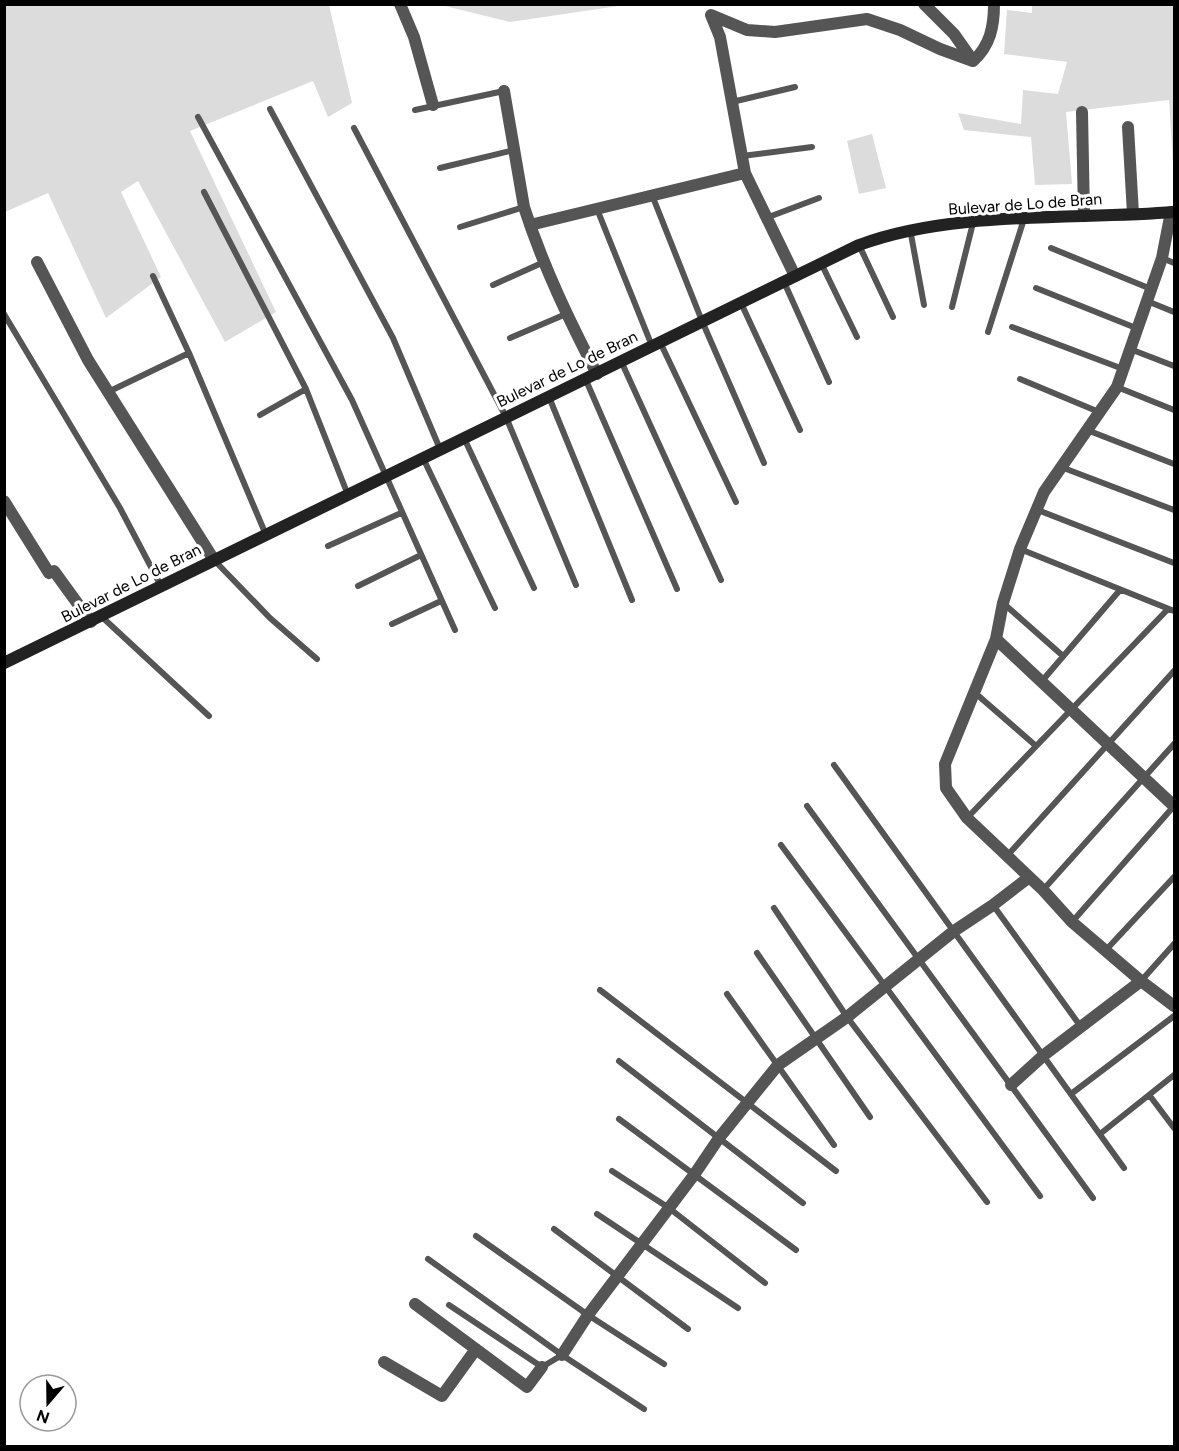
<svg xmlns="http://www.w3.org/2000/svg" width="1179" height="1451" font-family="Figtree,sans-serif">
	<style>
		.green { fill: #dcdcdc }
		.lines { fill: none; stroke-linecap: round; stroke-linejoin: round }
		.lane { stroke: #555; stroke-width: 6 }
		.street { stroke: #555; stroke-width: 12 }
		.secondary { stroke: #222; stroke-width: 12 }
		.labels { text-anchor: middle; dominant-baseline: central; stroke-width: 6; stroke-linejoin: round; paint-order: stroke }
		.street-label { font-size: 16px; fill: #000; stroke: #fff }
	</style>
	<rect width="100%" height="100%" fill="#fff"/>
	<path class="green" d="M 1032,4 L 1174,5 L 1174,180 L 1169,100 L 1066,112 L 1072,184 L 1035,185 L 1031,137 L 964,130 L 958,113 L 1021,124 L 1023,90 L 1058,94 L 1067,62 L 1004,54 L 1007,10 L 1032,13 Z
		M 4,5 L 329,5 L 352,103 L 328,117 L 313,81 L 190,131 L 276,312 L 225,342 L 138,181 L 121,192 L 161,277 L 106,318 L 48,193 L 5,212 Z
		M 441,5 L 441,4 L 625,5 L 510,22 Z
		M 872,134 L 886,188 L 859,194 L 847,141 Z"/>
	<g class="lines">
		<path class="lane" d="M 732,102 L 795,87
			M 270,109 L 393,338 L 440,449
			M 415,110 L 504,91
			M 198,117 L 352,400 L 455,630
			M 354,128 L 506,417 L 576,585
			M 742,156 L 812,147
			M 440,168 L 514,150
			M 204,192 L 306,389 L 348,495
			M 652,195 L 702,321 L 764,463
			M 597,209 L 652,346
			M 766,218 L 819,198
			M 460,227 L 524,207
			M 910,229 L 924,305
			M 859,245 L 893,317
			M 1051,248 L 1151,289
			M 1162,258 L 1174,263
			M 821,263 L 857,337
			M 153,276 L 189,353 L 266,535
			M 784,282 L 829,382
			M 493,285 L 544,262
			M 1036,288 L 1136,328
			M 1147,301 L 1174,312
			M 741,303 L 800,430
			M 952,307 L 973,223
			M 4,314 L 120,508 L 161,586
			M 1012,327 L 1123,369
			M 988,332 L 1024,219
			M 510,338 L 566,314
			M 660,342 L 736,502
			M 1130,349 L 1174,366
			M 621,361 L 721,580
			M 585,378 L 677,589
			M 1020,379 L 1099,412
			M 1117,387 L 1174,410
			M 108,392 L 189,353
			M 549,397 L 632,600
			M 260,415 L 306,389
			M 1087,430 L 1174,464
			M 464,438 L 534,588
			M 423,458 L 495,608
			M 1061,467 L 1174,510
			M 1035,509 L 1174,563
			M 328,546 L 401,513
			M 1020,549 L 1174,611
			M 214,560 L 270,618 L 317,659
			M 358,586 L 421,555
			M 1003,603 L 1063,656
			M 102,617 L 209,716
			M 392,624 L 441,601
			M 1042,681 L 1120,590
			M 974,692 L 1036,746
			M 834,765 L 1124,1168
			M 807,806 L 1093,1198
			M 967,818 L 1168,609
			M 781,845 L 1040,1196
			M 1007,856 L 1174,671
			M 1043,890 L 1174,744
			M 993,905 L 1081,1027
			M 774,908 L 847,1017 L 987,1202
			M 1072,922 L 1174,806
			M 1105,951 L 1174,877
			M 757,953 L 870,1117
			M 1141,981 L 1174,944
			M 600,990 L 836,1171
			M 727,994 L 834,1145
			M 619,1061 L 803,1203
			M 1071,1094 L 1174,1016
			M 1150,1096 L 1174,1128
			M 619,1119 L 796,1250
			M 1100,1134 L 1174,1075
			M 612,1171 L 669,1208 L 765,1283
			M 597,1214 L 738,1308
			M 554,1229 L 688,1329
			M 476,1236 L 588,1315 L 664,1364
			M 428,1259 L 562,1355 L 644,1409
			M 449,1305 L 542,1367 L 562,1355"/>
		<path class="street" d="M 400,4 L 414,37 L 433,105
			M 973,61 C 990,46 994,27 994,4
			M 504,91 L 524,207 C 543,266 569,320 597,374
			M 1082,112 L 1084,216
			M 1128,127 L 1133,214
			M 1171,212 L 1162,258 L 1117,387 L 1044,492 L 1020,549 L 1003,603 L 996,639 L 945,764 L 946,788 L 967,818 L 1043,890 L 1072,922 L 1141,981 L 1174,1006
			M 530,225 L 745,173
			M 37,262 L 88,360 L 214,560
			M 795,276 L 745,173 L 720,37 L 711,15 L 747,30 L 775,32 L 867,19 L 900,30 L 940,49 L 973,61 L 954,34 L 924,4
			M 4,501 L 49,573 L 54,571 L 91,622
			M 996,639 L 1174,806
			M 1011,1085 L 1044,1055 L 1141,981
			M 415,1304 L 527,1387 L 542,1367
			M 562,1355 L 588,1315 L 694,1175 L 719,1138 L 778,1065 L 847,1017 L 954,931 L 993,905 L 1028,878
			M 384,1362 L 442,1396 L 476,1349"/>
		<path class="secondary" d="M 4,663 L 859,245 C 952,210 1075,220 1174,212"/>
	</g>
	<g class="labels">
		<g class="street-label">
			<text transform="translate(1025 204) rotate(-4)">Bulevar de Lo de Bran</text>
			<text transform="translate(567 369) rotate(-26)">Bulevar de Lo de Bran</text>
			<text transform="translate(131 583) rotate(-27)">Bulevar de Lo de Bran</text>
		</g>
	</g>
	<rect width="1179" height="1451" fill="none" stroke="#000000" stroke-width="12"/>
	<g transform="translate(48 1403) rotate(200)"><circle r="28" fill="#ffffff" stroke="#999999" stroke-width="1.5"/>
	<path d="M0-4.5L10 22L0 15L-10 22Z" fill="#000000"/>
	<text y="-9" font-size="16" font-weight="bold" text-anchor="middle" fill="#000000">N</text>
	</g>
</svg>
